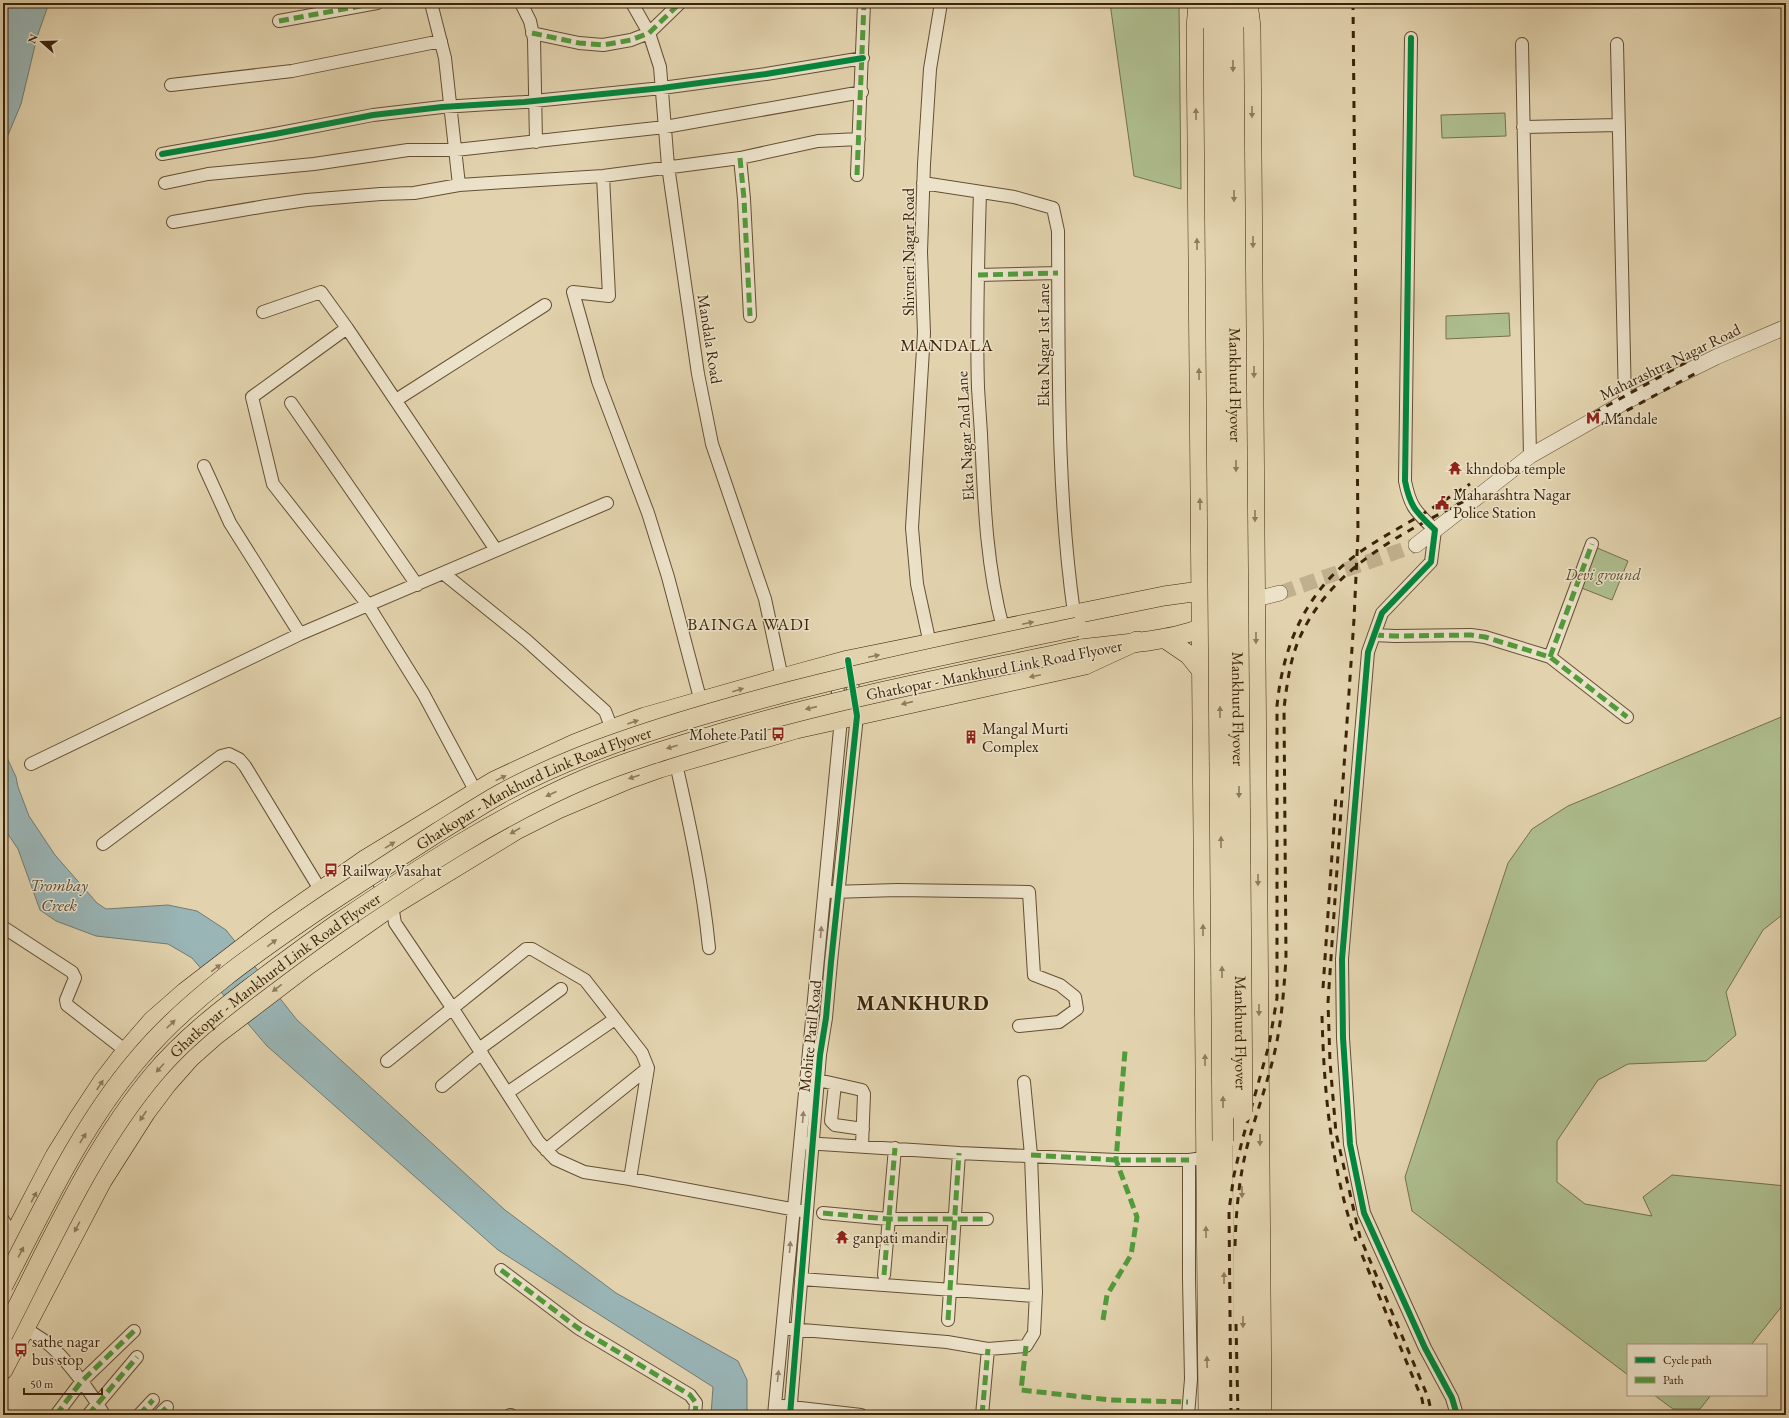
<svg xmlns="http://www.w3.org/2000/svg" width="1789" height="1418" font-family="'EB Garamond',serif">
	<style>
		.green { fill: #aebe8f; stroke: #74704c }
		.water { fill: #99b5b6; stroke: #737b71 }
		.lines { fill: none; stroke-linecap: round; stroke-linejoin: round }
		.tertiary-tunnel { stroke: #c1b08d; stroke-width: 15; stroke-dasharray: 15 8; stroke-linecap: butt }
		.minor-casing { stroke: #654f32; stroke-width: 14 }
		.tertiary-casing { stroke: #654f32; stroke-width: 16 }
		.trunk-casing { stroke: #3b2309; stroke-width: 20 }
		.motorway-casing { stroke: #3b2309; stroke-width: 22 }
		.minor { stroke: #ece2ca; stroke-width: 12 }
		.tertiary { stroke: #ece2ca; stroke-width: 15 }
		.trunk { stroke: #e2d3ae; stroke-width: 19 }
		.motorway { stroke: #e2d3ae; stroke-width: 21 }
		.rail { stroke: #3b2309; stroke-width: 3; stroke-dasharray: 7 7; stroke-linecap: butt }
		.trunk-bridge-casing { stroke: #3b2309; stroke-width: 20; stroke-linecap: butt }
		.motorway-bridge-casing { stroke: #3b2309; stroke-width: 22; stroke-linecap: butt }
		.trunk-bridge { stroke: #e2d3ae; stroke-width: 19 }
		.motorway-bridge { stroke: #e2d3ae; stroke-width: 21 }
		.quiet { stroke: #529b3b; stroke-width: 5; stroke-dasharray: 10 5; stroke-linecap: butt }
		.cycleway-casing { stroke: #ece2ca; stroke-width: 8 }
		.cycleway { stroke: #00873e; stroke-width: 6 }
		.oneway { fill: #8e7b5c }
		.oneway2 { fill: #94826a }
		.labels { text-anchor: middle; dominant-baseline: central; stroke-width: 3; stroke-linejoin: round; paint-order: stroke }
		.street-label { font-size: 16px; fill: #3b2309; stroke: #ece2ca }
		.poi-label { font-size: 16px; fill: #3b2309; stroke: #ece2ca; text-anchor: start }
		.park-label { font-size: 16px; font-style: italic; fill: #584a2a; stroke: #ece2ca }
		.neighbourhood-label { font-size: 17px; letter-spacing: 1px; fill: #3b2309; stroke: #ece2ca }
		.water-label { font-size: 17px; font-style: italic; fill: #524834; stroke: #ece2ca }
		.district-label { font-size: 20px; font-weight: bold; letter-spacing: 1px; fill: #3b2309; stroke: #ece2ca }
	</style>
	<rect width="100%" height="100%" fill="#e2d3ae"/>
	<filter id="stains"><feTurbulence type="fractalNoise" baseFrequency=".005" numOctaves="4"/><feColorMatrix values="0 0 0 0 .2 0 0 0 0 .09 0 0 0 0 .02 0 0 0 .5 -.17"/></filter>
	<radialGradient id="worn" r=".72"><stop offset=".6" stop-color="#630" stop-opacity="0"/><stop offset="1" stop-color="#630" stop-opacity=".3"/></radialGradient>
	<path class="green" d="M 1110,3 L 1179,3 L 1181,189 L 1134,176 Z
		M 1505,113 L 1506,136 L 1442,138 L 1441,115 Z
		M 1509,313 L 1510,336 L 1446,339 L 1446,316 Z
		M 1595,547 L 1628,561 L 1612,600 L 1579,587 Z
		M 1786,715 L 1786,915 L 1782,915 L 1763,930 L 1726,992 L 1736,1035 L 1706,1061 L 1628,1064 L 1598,1080 L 1557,1141 L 1557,1182 L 1585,1204 L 1652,1216 L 1643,1197 L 1672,1175 L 1786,1186 L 1786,1301 L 1751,1345 L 1628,1345 L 1628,1375 L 1412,1211 L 1405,1177 L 1508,863 L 1532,829 L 1568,806 Z
		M 1654,1395 L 1711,1395 L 1700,1409 L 1673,1409 Z"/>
	<path class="water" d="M 3,3 L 49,3 L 37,37 L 21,104 L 3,147 Z
		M 3,749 L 16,777 L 18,787 L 29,816 L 55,855 L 97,903 L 106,909 L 168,905 L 197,911 L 226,930 L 297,1020 L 505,1210 L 616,1293 L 738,1361 L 747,1380 L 747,1415 L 711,1415 L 713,1387 L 498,1250 L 267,1046 L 192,958 L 168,944 L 96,936 L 56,921 L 40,910 L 18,849 L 3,827 Z"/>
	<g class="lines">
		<path class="tertiary-tunnel" d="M 1280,593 L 1416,545"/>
		<g class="minor-casing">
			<path id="minor" d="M 431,3 L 445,58 L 459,185
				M 521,3 L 530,21 L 534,39 L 536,142
				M 632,3 L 649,33 L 660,67 L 668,166 L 698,374 L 712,444 L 765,599 L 782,678
				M 279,21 L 377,3
				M 532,33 L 579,43 L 603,45 L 631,40 L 649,33 L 680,3
				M 1411,38 L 1405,481 C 1410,507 1416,512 1435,530 L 1431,562 L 1382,613 L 1368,652 L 1342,959 L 1343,1038 L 1350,1144 L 1364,1213 L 1425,1348 L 1452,1398 L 1457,1415
				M 1522,44 L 1530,456
				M 1617,44 L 1625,402
				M 171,85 L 292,71 L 441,41
				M 1523,127 L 1619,125
				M 162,154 L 275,134 L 373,115 L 442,107 L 524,102 L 662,88 L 766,74 L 863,58
				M 740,158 L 744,199 L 750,316
				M 857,175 L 864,3
				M 603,176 L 609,296 L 573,292 L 598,381 L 648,513 L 668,577 L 701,702
				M 165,183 L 208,174 L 314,164 L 408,150 L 456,150 L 665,127 L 862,92
				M 923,183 L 1014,197 L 1053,208 L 1058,231 C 1059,359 1056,486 1074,613
				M 980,192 C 978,257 976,323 978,388 C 979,404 980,419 981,434 C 984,500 986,564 1003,628
				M 173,222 L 266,206 L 307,200 L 381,194 L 414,193 L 459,185 L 603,176 L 740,158 L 818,141 L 859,139
				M 978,275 L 1058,273
				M 263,312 L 321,292 L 347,328 L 496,550
				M 347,328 L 252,397 L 273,484 L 368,605 L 424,695 L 476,792
				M 396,400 L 545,305
				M 291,403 L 417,585
				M 204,466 L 230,523 L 300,634
				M 443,573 L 526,640 L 605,711 L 612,729
				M 1374,635 L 1395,636 L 1471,635 L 1485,637 L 1550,657 L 1627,717
				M 930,644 L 917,584 L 912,528 L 924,333 L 921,252 L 924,164 L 930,69 L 941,3
				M 1550,657 L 1592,544
				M 31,764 L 300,634 L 607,503
				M 676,764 C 690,825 703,886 709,948
				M 103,844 L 221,756 L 229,754 L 239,759 L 245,766 L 321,891
				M 371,868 L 392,906 L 395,923 L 453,1009 L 538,1141 L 555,1159 L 584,1172 L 630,1179 L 802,1211
				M 832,892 L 897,890 L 1029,892 L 1034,975 L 1060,985 L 1075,997 L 1077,1009 L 1059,1022 L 1019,1026
				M 3,927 L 72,972 L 75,978 L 66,1000 L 67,1005 L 126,1051
				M 479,1049 L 561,989
				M 387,1061 L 526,949 L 532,949 L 585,980 L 642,1053 L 648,1068 L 630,1179
				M 818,1080 L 862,1090 L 864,1094 L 862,1146
				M 835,1084 L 831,1121 L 835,1125 L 863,1129
				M 442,1086 L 482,1053
				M 507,1093 L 615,1019
				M 805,1143 L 959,1153 L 1116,1160 L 1189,1160
				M 546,1150 L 648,1068
				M 823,1213 L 888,1219 L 987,1219
				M 3,1220 L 13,1236
				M 501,1270 L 578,1328 L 690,1395 L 696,1403 L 695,1415
				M 884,1275 L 895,1148
				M 801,1279 L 1035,1296
				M 948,1320 L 959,1153
				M 25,1328 C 32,1333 39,1337 46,1342 C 66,1358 91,1392 104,1415
				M 790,1329 L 947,1342 L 988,1349 L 1026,1346 L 1034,1333 L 1036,1292 L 1031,1155 L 1024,1082
				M 783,1406 L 861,1415
				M 56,1415 L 81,1382 L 134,1331
				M 88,1415 L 137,1357
				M 139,1415 L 153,1400
				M 159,1415 L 167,1407
				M 510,1415 L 511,1415
				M 774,1415 L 841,719 L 836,674
				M 790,1415 L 820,1055 L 826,1018 L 831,962 L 857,716 L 850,670
				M 982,1415 L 988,1349
				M 1188,1415 L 1191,1379 L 1189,1279 L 1189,1160 L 1196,1159"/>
		</g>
		<g class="tertiary-casing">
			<path id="tertiary" d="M 1416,545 L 1530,456 L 1625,402 L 1716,357 L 1786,327
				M 1256,599 L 1280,593"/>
		</g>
		<g class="trunk-casing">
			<path id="trunk" d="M 1198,3 L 1196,28 L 1208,1415
				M 1248,3 L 1251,27 L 1262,1415
				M 1164,638 L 1189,655 L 1201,670
				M 1081,649 C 1118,644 1179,641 1210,624
				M 1242,1112 L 1244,1415
				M 1223,1141 L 1225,1415
				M 3,1256 L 55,1156 L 78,1119 L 103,1081 L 126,1051 L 152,1021 L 185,992 L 276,922 L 366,859 L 494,781 L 574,744 L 612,729 L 645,717 L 782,678 L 848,660 L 1164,596 L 1200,591 L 1256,599
				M 3,1370 L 102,1181 L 146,1112 L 167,1084 L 190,1058 L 216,1035 L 308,965 L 392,906 L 518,829 L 558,809 L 629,779 L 660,768 L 796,729 L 1085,665 L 1137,641"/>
		</g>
		<g class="motorway-casing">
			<path id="motorway" d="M 1213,3 L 1214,28
				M 1233,27 L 1233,3"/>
		</g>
		<use href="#minor" class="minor"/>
		<use href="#tertiary" class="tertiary"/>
		<use href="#trunk" class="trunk"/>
		<use href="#motorway" class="motorway"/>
		<path class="rail" d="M 1353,3 L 1358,533 L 1354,619 L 1328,1002 L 1330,1062 L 1336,1133 L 1360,1237 L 1428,1397 L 1432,1415
			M 1594,413 L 1694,358
			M 1602,424 L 1700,371
			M 1323,988 L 1336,795
			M 1322,1016 C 1324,1094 1331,1167 1356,1241
			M 1235,1246 C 1236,1211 1239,1177 1248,1143 C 1257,1111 1269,1079 1276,1046 C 1282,1017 1284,988 1286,958 L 1284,708 C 1287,684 1290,659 1300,637 C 1334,563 1408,531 1476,495
			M 1362,1255 L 1422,1399 L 1425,1415
			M 1236,1324 L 1238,1415
			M 1231,1415 L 1229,1210 L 1234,1175 L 1242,1141 L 1269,1045 L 1277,998 L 1277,706 C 1282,655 1299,607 1338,570 C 1362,547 1393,532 1421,515 C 1438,505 1454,494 1470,484"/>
		<g class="trunk-bridge-casing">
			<g id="trunk-bridge">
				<path id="s1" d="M 3,1286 C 43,1209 81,1126 138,1059 C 187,1000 258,951 321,908 C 360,882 399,857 438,832 C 459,819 479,806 500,794 C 566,758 638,734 710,713 C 831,678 954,653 1077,627"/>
				<path id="s2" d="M 3,1335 C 48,1248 92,1147 155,1073 C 183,1040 216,1014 250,988 C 279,966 307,945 337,924 C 417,870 498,816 587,778 C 630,760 675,747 721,733 C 839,698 961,675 1081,649"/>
			</g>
		</g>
		<g class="motorway-bridge-casing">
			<g id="motorway-bridge">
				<path id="s3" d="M 1233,27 L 1242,1112"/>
				<path d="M 1214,28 L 1223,1141"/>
			</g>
		</g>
		<use href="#trunk-bridge" class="trunk-bridge"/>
		<use href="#motorway-bridge" class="motorway-bridge"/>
		<path class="quiet" d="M 279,21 L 377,3
			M 532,33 L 579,43 L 603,45 L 631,40 L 649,33 L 680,3
			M 740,158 L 744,199 L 750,316
			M 857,175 L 864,3
			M 978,275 L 1058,273
			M 1374,635 L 1395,636 L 1471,635 L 1485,637 L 1550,657 L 1627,717
			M 1550,657 L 1592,544
			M 1031,1155 L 1116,1160 L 1189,1160
			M 823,1213 L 888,1219 L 987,1219
			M 501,1270 L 578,1328 L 690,1395 L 696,1403 L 695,1415
			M 884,1275 L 895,1148
			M 948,1320 L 959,1153
			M 1103,1320 L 1107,1295 L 1131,1255 L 1137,1217 L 1116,1160 L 1125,1051
			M 1026,1346 L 1021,1390 L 1111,1400 L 1188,1402
			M 56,1415 L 81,1382 L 134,1331
			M 88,1415 L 137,1357
			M 139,1415 L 153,1400
			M 159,1415 L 167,1407
			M 510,1415 L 511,1415
			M 982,1415 L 988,1349"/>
		<g class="cycleway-casing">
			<path id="cycleway" d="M 1411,38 L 1405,481 C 1410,507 1416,512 1435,530 L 1431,562 L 1382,613 L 1368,652 L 1342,959 L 1343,1038 L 1350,1144 L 1364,1213 L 1425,1348 L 1452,1398 L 1457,1415
				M 162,154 L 275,134 L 373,115 L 442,107 L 524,102 L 662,88 L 766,74 L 863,58
				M 790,1415 L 820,1055 L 826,1018 L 831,962 L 857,716 L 848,660"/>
		</g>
		<use href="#cycleway" class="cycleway"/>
	</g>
	<defs><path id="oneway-solid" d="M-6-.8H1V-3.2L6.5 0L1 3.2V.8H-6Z"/></defs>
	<g class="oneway">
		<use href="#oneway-solid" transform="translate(1233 66) rotate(90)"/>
		<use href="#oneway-solid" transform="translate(1252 112) rotate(90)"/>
		<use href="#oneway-solid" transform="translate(1196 114) rotate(-91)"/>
		<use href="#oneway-solid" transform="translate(1234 196) rotate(90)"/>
		<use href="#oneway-solid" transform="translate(1253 242) rotate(90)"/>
		<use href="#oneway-solid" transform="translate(1197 244) rotate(-91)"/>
		<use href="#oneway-solid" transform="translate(1254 372) rotate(90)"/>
		<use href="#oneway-solid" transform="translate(1199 374) rotate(-91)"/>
		<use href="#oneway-solid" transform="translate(1236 466) rotate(90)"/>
		<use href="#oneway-solid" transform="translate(1200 504) rotate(-91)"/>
		<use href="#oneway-solid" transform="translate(1255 516) rotate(90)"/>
		<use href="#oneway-solid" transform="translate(1028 623) rotate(-12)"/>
		<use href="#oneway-solid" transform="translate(1256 638) rotate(90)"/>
		<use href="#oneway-solid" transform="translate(874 656) rotate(-12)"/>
		<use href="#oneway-solid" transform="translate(1035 676) rotate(168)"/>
		<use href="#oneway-solid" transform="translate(738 690) rotate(-17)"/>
		<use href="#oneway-solid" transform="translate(907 703) rotate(167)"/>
		<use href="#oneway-solid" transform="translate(811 708) rotate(167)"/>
		<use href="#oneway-solid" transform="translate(1220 712) rotate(-90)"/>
		<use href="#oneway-solid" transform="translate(633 722) rotate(-19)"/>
		<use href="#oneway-solid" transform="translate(672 747) rotate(164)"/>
		<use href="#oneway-solid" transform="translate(634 777) rotate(161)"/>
		<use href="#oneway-solid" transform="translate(501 778) rotate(-26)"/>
		<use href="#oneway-solid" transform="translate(1239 792) rotate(90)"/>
		<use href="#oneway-solid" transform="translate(551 794) rotate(155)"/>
		<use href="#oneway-solid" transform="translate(515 831) rotate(150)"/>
		<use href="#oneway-solid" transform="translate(1221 842) rotate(-90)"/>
		<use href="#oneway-solid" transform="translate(390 845) rotate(-32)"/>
		<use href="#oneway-solid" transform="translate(1258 880) rotate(90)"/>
		<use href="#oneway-solid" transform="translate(1203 930) rotate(-90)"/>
		<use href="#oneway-solid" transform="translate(272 943) rotate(-37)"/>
		<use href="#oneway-solid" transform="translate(216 968) rotate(-37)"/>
		<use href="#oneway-solid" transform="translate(1222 972) rotate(-90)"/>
		<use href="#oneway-solid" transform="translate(277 988) rotate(143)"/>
		<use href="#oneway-solid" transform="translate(1259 1010) rotate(90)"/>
		<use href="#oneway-solid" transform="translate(171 1024) rotate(-43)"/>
		<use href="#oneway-solid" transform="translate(1205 1060) rotate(-90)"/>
		<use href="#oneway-solid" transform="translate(160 1068) rotate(132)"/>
		<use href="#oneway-solid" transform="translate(100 1085) rotate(-57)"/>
		<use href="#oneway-solid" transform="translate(1223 1102) rotate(-90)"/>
		<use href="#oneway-solid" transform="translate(143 1116) rotate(124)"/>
		<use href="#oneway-solid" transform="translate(83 1138) rotate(-58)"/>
		<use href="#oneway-solid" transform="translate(1260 1140) rotate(90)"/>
		<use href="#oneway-solid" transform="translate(1242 1192) rotate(90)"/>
		<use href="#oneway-solid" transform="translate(34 1197) rotate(-62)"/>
		<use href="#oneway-solid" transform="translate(77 1227) rotate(118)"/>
		<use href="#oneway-solid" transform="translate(1206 1232) rotate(-91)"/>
		<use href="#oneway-solid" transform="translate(21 1252) rotate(-62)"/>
		<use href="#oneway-solid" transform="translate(1224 1278) rotate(-90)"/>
		<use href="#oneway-solid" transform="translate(1243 1322) rotate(90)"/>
		<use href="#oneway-solid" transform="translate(1207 1362) rotate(-91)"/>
	</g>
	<g class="oneway2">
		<use href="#oneway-solid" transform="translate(821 932) rotate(-85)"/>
		<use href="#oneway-solid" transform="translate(803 1117) rotate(-85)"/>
		<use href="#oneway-solid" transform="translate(790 1247) rotate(-85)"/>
		<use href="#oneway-solid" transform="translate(778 1376) rotate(-84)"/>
	</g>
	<defs>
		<g id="metro-bare" transform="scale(1.08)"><path d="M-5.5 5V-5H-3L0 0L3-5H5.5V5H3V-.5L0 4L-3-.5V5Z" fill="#8f2418" stroke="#ece2ca" stroke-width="2.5" paint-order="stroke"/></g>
		<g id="temple-bare" transform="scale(1.08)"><path d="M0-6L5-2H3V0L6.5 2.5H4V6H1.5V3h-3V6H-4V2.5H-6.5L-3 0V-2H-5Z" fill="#8f2418" stroke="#ece2ca" stroke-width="2.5" paint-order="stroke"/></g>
		<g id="civic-bare" transform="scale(1.08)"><path d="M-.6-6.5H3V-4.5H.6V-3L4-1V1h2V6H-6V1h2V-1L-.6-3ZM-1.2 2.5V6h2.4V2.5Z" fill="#8f2418" stroke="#ece2ca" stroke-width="2.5" paint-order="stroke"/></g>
		<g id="bus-bare" transform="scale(1.08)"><path d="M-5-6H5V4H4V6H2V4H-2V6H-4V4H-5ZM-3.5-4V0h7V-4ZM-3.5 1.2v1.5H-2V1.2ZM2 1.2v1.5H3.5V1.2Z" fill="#8f2418" stroke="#ece2ca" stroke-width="2.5" paint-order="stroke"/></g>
		<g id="building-bare" transform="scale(1.08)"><path d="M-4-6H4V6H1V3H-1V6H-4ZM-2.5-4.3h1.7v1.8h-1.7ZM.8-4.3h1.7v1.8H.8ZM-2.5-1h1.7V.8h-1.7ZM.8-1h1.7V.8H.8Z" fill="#8f2418" stroke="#ece2ca" stroke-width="2.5" paint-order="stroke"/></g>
	</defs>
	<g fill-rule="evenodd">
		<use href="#metro-bare" x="1593" y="418"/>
		<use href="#temple-bare" x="1455" y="468"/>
		<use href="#civic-bare" x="1442" y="503"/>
		<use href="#bus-bare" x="778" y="734"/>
		<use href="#building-bare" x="971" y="737"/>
		<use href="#bus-bare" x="331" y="870"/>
		<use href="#temple-bare" x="842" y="1237"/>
		<use href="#bus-bare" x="21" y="1350"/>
	</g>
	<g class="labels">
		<g class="street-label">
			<text transform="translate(908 252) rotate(-90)">Shivneri Nagar Road</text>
			<text transform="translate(710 339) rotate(81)">Mandala Road</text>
			<text transform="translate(1043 345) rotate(-90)">Ekta Nagar 1st Lane</text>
			<text transform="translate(1670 362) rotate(-26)">Maharashtra Nagar Road</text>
			<text stroke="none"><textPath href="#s3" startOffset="358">Mankhurd Flyover</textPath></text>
			<text transform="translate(965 436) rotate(-93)">Ekta Nagar 2nd Lane</text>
			<text transform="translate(994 670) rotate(-11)">Ghatkopar - Mankhurd Link Road Flyover</text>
			<text stroke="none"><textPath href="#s3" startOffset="682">Mankhurd Flyover</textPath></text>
			<text stroke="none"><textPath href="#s1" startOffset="748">Ghatkopar - Mankhurd Link Road Flyover</textPath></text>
			<text stroke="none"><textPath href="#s2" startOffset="459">Ghatkopar - Mankhurd Link Road Flyover</textPath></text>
			<text stroke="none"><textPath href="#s3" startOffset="1006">Mankhurd Flyover</textPath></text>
			<text transform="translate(810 1036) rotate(-84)">Mohite Patil Road</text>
		</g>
		<g class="poi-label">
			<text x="1604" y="418">Mandale</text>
			<text x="1466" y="468">khndoba temple</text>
			<text x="1453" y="494">Maharashtra Nagar<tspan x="1453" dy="18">Police Station</tspan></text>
			<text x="982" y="728">Mangal Murti<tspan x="982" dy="18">Complex</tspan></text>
			<text x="767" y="734" text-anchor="end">Mohete Patil</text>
			<text x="342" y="870">Railway Vasahat</text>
			<text x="853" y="1237">ganpati mandir</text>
			<text x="32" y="1341">sathe nagar<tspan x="32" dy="18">bus stop</tspan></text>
		</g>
		<g class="park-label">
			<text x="1603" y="574">Devi ground</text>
		</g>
		<g class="neighbourhood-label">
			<text x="947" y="345">MANDALA</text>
			<text x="749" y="624">BAINGA WADI</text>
		</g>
		<g class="water-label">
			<text x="59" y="885">Trombay<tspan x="59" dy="20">Creek</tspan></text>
		</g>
		<g class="district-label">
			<text x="923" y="1003">MANKHURD</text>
		</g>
	</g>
	<rect width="1789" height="1418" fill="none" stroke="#e2d3ae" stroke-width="16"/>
	<rect x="4" y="4" width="1781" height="1410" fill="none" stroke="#3b2309" stroke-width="2"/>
	<rect x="8" y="8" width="1773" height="1402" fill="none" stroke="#3b2309"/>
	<rect x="1627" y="1344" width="140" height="52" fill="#ece2ca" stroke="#a5967d"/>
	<rect x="1635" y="1357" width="20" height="6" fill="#00873e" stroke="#a5967d"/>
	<text x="1663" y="1364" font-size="12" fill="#3b2309">Cycle path</text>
	<rect x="1635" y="1377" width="20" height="6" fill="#529b3b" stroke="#a5967d"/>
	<text x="1663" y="1384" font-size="12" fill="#3b2309">Path</text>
	<g transform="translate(42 42) rotate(290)" stroke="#ece2ca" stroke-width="3" paint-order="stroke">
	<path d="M0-3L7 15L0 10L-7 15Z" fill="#3b2309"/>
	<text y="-6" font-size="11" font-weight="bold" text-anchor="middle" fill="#3b2309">N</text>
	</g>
	<path d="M24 1388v6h78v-6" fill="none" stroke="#3b2309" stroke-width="2"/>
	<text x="30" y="1388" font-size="12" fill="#3b2309" stroke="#ece2ca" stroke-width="3" paint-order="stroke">50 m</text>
	<rect width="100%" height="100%" filter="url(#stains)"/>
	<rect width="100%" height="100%" fill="url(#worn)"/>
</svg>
